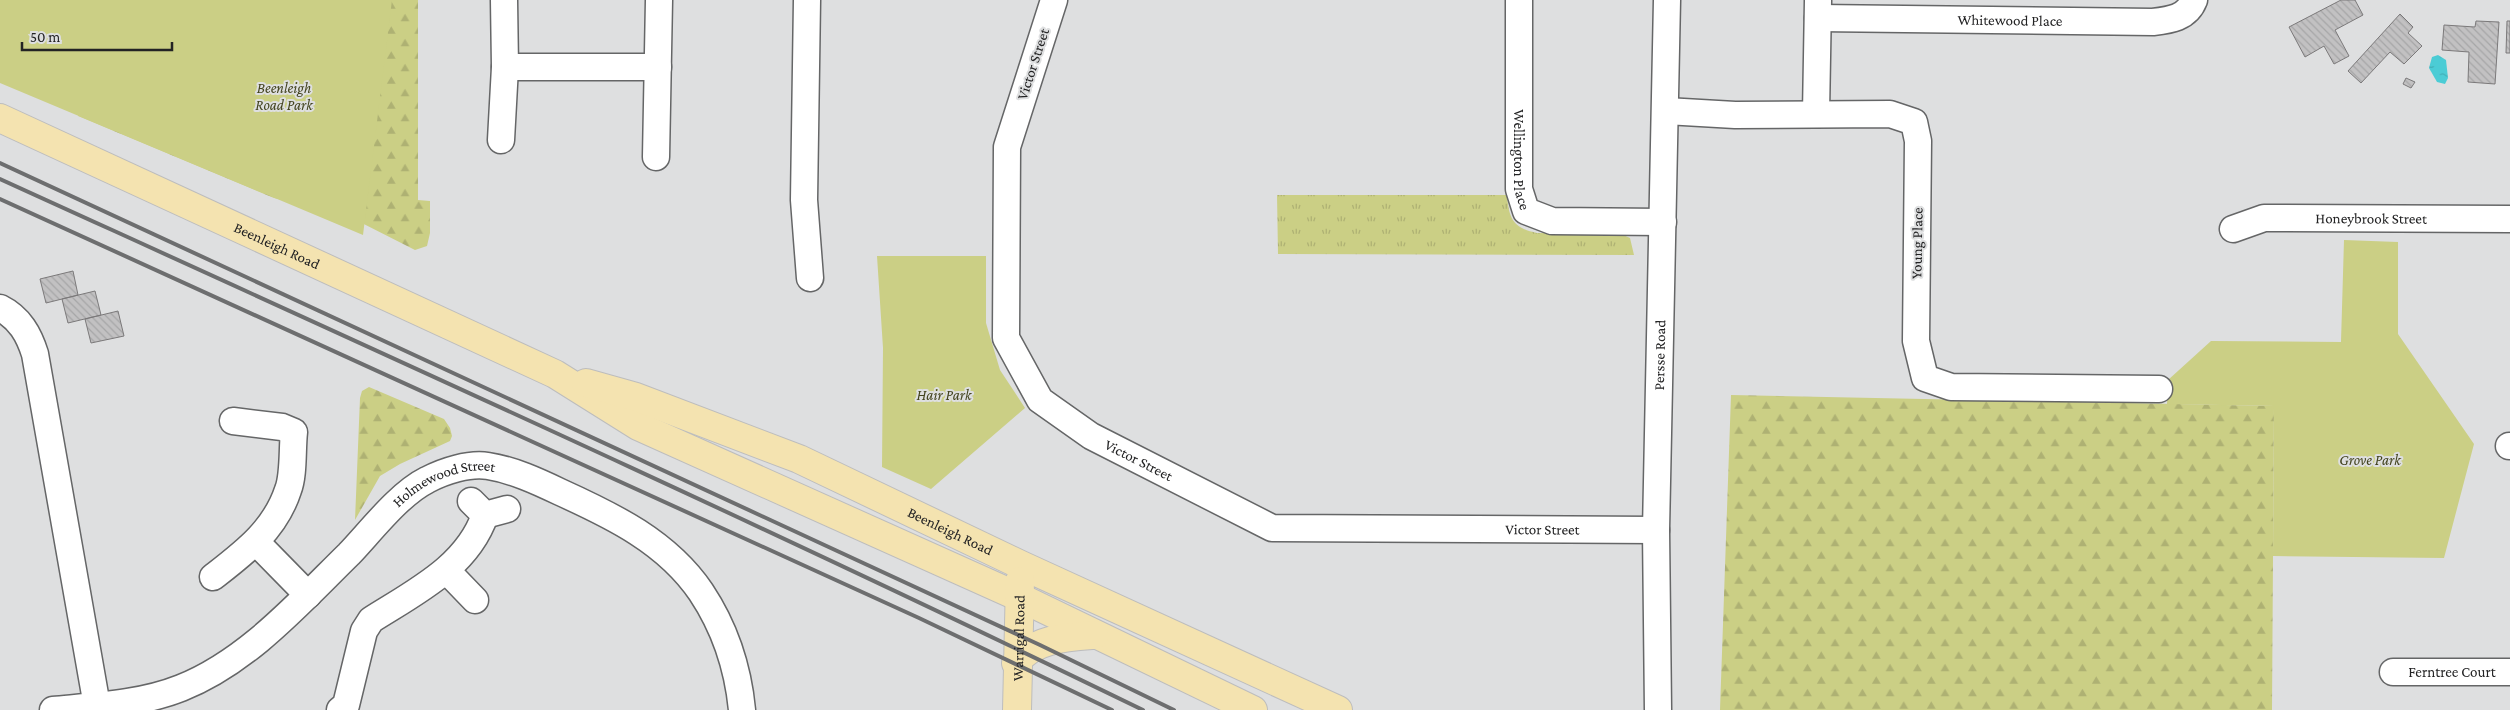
<svg xmlns="http://www.w3.org/2000/svg" width="2510" height="710" font-family="'Crimson Pro',serif">
	<style>
		.grass { fill: url(#grass-tufts) }
		.forest { fill: url(#forest-firs) }
		.green { fill: #cbcf85 }
		.water { fill: url(#water-ripples) }
		.building { fill: url(#building-back-hatch); stroke: #7b797a }
		.lines { fill: none; stroke-linecap: round; stroke-linejoin: round }
		.minor-casing { stroke: #656667; stroke-width: 29 }
		.major-casing { stroke: #bdbdbd; stroke-width: 30 }
		.minor { stroke: #fff; stroke-width: 26 }
		.major { stroke: #f4e3b0; stroke-width: 28 }
		.rail { stroke: #6d6e6f; stroke-width: 4 }
		.labels { text-anchor: middle; dominant-baseline: central; stroke-width: 4; stroke-linejoin: round; paint-order: stroke }
		.street-label { font-size: 15px; fill: #232324; stroke: #dedfe0 }
		.park-label { font-size: 15px; font-style: italic; fill: #42431e; stroke: #dedfe0 }
	</style>
	<defs>
		<pattern id="grass-tufts" width="24" height="20" patternUnits="userSpaceOnUse" patternTransform="scale(1.25)"><rect width="24" height="20" fill="#cbcf85"/><path d="M3 7l-1-3M5 7V3M7 7l1-3M15 17l-1-3M17 17v-4M19 17l1-3" fill="none" stroke="#aeb173"/></pattern>
		<pattern id="forest-firs" width="22" height="20" patternUnits="userSpaceOnUse" patternTransform="scale(1.25)"><rect width="22" height="20" fill="#cbcf85"/><path d="M5 1l3.5 6h-7zM16 11l3.5 6h-7z" fill="#aeb173"/></pattern>
		<pattern id="water-ripples" width="26" height="14" patternUnits="userSpaceOnUse" patternTransform="scale(1.25)"><rect width="26" height="14" fill="#4bccd5"/><path d="M2 4q2-2 4 0t4 0M15 11q2-2 4 0t4 0" fill="none" stroke="#41afb7"/></pattern>
		<pattern id="building-back-hatch" width="6" height="6" patternUnits="userSpaceOnUse" patternTransform="scale(1.25)"><rect width="6" height="6" fill="#c2c1c2"/><path d="M-1 5l2 2M0 0l6 6M5-1l2 2" fill="none" stroke="#a6a6a7"/></pattern>
	</defs>
	<rect width="100%" height="100%" fill="#dedfe0"/>
	<path class="grass" d="M 1277,195 L 1507,195 C 1509,219 1513,228 1537,233 L 1621,234 L 1630,238 L 1634,255 L 1278,254 Z"/>
	<path class="forest" d="M 293,0 L 418,0 L 418,200 L 430,201 L 430,233 L 427,246 L 415,250 L 348,216 L 274,198 L 78,116 L 79,80 Z
		M 369,387 L 444,419 L 450,428 L 452,436 L 450,441 L 400,464 L 380,476 L 355,520 L 360,398 L 362,391 Z
		M 1731,395 L 2274,406 L 2272,710 L 1720,710 Z"/>
	<path class="green" d="M 0,0 L 392,0 L 363,235 L 0,83 Z
		M 2344,240 L 2398,242 L 2398,334 L 2474,444 L 2444,558 L 2273,556 L 2274,406 L 2167,404 L 2168,380 L 2211,341 L 2341,342 Z
		M 877,256 L 986,256 L 986,323 L 1000,370 L 1025,408 L 931,489 L 882,467 L 883,348 Z"/>
	<path class="water" d="M 2438,55 L 2446,60 L 2448,78 L 2445,84 L 2437,82 L 2429,68 L 2432,57 Z"/>
	<path class="building" d="M 2341,0 L 2355,0 L 2363,15 L 2335,30 L 2349,56 L 2334,64 L 2324,46 L 2305,57 L 2289,27 Z
		M 2400,14 L 2413,27 L 2408,33 L 2422,46 L 2404,64 L 2390,52 L 2361,83 L 2348,71 Z
		M 2476,21 L 2499,22 L 2495,84 L 2468,82 L 2469,52 L 2442,50 L 2444,25 L 2475,27 Z
		M 2507,21 L 2510,21 L 2510,53 L 2506,53 Z
		M 2406,78 L 2415,82 L 2411,88 L 2403,84 Z
		M 73,271 L 78,295 L 46,303 L 40,279 Z
		M 95,291 L 101,315 L 68,323 L 62,299 Z
		M 118,311 L 124,336 L 91,343 L 85,319 Z"/>
	<g class="lines">
		<g class="minor-casing">
			<g id="minor">
				<path d="M 807,0 L 804,200 L 810,278"/>
				<path id="s1" d="M 1054,0 L 1007,147 L 1006,338 L 1040,400 L 1091,436 L 1272,528 L 1656,530"/>
				<path id="s2" d="M 1519,0 L 1519,189 L 1526,211 L 1552,221 L 1663,222"/>
				<path id="s3" d="M 1818,18 L 2153,22 C 2170,20 2187,18 2194,0"/>
				<path d="M 505,67 L 658,67"/>
				<path d="M 1666,111 L 1735,115 L 1890,114 L 1914,122 L 1918,141 L 1916,341 L 1925,378 L 1951,387 L 2159,389"/>
				<path d="M 1816,113 L 1818,1"/>
				<path d="M 501,140 L 505,67 L 504,0"/>
				<path d="M 656,157 L 659,0"/>
				<path id="s4" d="M 2233,229 L 2264,218 L 2510,219"/>
				<path d="M 0,308 C 20,318 29,335 35,354 L 97,706"/>
				<path d="M 2509,446 L 2510,446"/>
				<path d="M 471,501 L 485,515 L 507,509"/>
				<path d="M 257,543 L 308,595"/>
				<path d="M 447,571 L 475,600"/>
				<path d="M 213,577 C 244,553 275,530 288,490 C 294,475 292,449 294,432 L 282,427 L 233,421"/>
				<path id="s5" d="M 2393,672 L 2510,672"/>
				<path id="s6" d="M 53,710 C 95,706 141,704 181,688 C 247,662 299,603 349,554 C 371,531 399,494 427,480 C 444,471 469,463 488,466 C 513,470 537,481 560,492 C 613,516 667,542 701,592 C 725,628 738,668 742,710"/>
				<path d="M 340,710 L 346,705 L 364,631 L 371,620 C 415,592 467,567 485,515"/>
				<path id="s7" d="M 1658,710 L 1656,530 L 1667,0"/>
			</g>
		</g>
		<g class="major-casing">
			<g id="major">
				<path id="s8" d="M 0,118 L 555,374 L 638,426 L 1019,597 L 1253,710"/>
				<path id="s9" d="M 586,383 L 636,397 L 799,459 L 1021,565 L 1338,710"/>
				<path d="M 1016,663 C 1032,639 1067,637 1094,635"/>
				<path id="s10" d="M 1017,710 L 1020,581"/>
			</g>
		</g>
		<use href="#minor" class="minor"/>
		<use href="#major" class="major"/>
		<path class="rail" d="M 0,163 L 1040,645 L 1174,710
			M 0,179 C 382,353 765,526 1143,710
			M 0,199 L 919,618 L 1112,710"/>
	</g>
	<g class="labels">
		<g class="street-label">
			<text stroke="none"><textPath href="#s3" startOffset="192">Whitewood Place</textPath></text>
			<text transform="translate(1033 64) rotate(-72)">Victor Street</text>
			<text stroke="none"><textPath href="#s2" startOffset="160">Wellington Place</textPath></text>
			<text stroke="none"><textPath href="#s4" startOffset="140">Honeybrook Street</textPath></text>
			<text transform="translate(1917 243) rotate(-89)">Young Place</text>
			<text stroke="none"><textPath href="#s8" startOffset="305">Beenleigh Road</textPath></text>
			<text stroke="none"><textPath href="#s7" startOffset="355">Persse Road</textPath></text>
			<text stroke="none"><textPath href="#s1" startOffset="532">Victor Street</textPath></text>
			<text stroke="none"><textPath href="#s6" startOffset="470">Holmewood Street</textPath></text>
			<text stroke="none"><textPath href="#s1" startOffset="952">Victor Street</textPath></text>
			<text stroke="none"><textPath href="#s9" startOffset="394">Beenleigh Road</textPath></text>
			<text stroke="none"><textPath href="#s10" startOffset="72">Warrigal Road</textPath></text>
			<text stroke="none"><textPath href="#s5" startOffset="59">Ferntree Court</textPath></text>
		</g>
		<g class="park-label">
			<text x="284" y="88">Beenleigh<tspan x="284" dy="17">Road Park</tspan></text>
			<text x="944" y="395">Hair Park</text>
			<text x="2370" y="460">Grove Park</text>
		</g>
	</g>
	<path d="M22 42v8h150v-8" fill="none" stroke="#232324" stroke-width="2.5"/>
	<text x="30" y="42" font-size="15" fill="#232324" stroke="#dedfe0" stroke-width="4" paint-order="stroke">50 m</text>
</svg>
